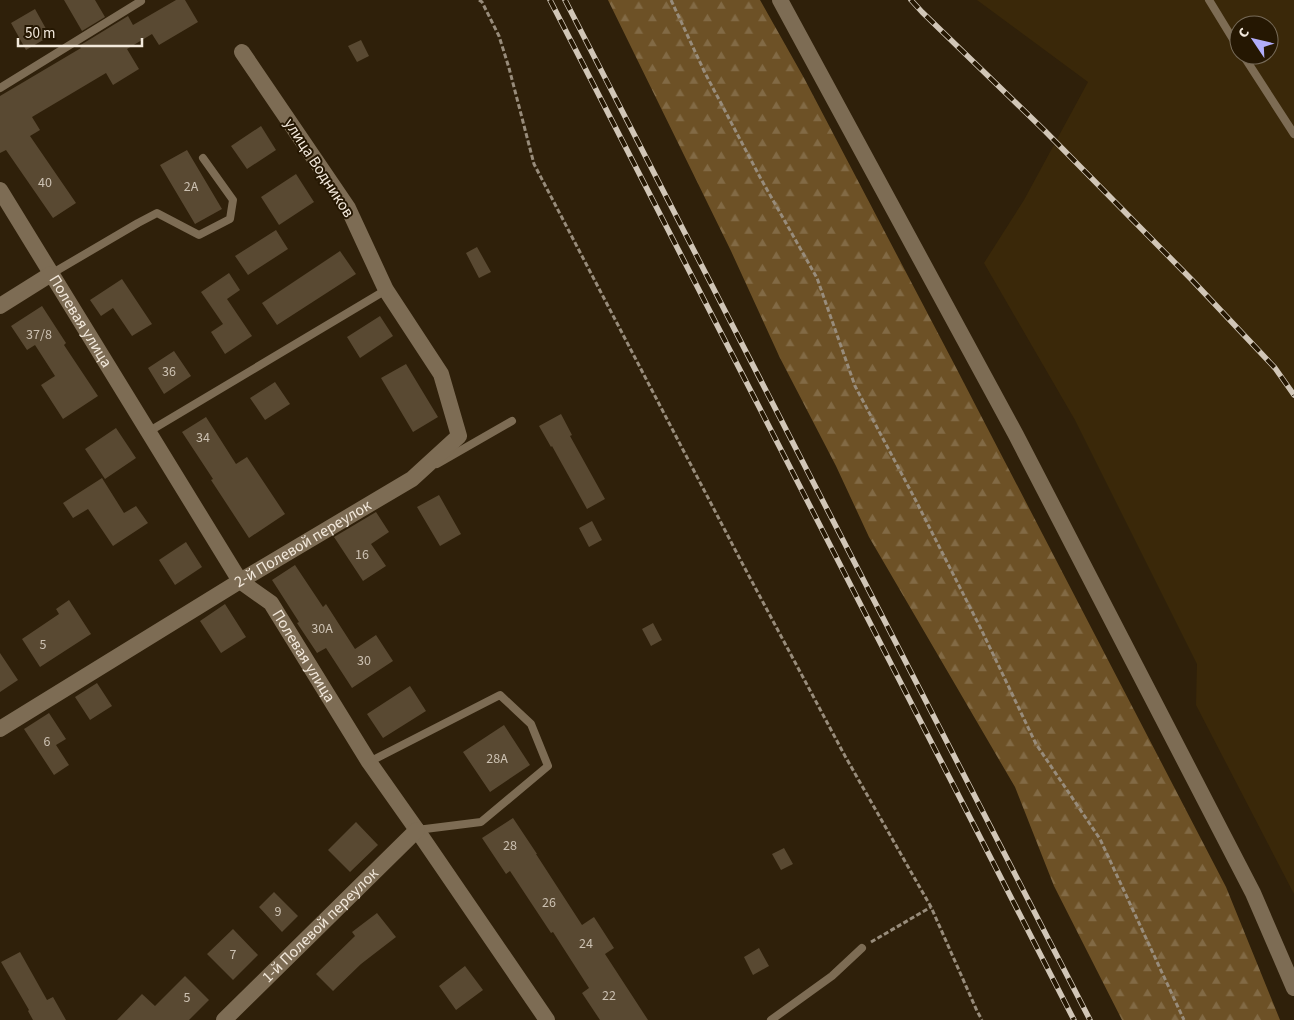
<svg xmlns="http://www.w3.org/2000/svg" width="1294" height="1020" font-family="'Source Sans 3',sans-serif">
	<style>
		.built { fill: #3a2809; fill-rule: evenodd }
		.forest { fill: url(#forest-firs) }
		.building { fill: #594932 }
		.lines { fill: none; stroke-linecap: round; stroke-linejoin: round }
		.path { stroke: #988c7b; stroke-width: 3; stroke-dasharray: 5 2.5; stroke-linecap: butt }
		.service { stroke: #7d6c54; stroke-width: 8 }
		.minor { stroke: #7d6c54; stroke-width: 16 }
		.rail-casing { stroke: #d1c6b7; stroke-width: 5.5 }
		.rail { stroke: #251702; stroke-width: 4; stroke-dasharray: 11; stroke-linecap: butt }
		.labels { text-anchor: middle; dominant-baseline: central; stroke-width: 4; stroke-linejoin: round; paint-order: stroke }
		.number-label { font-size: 14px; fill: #ccc1b2 }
		.street-label { font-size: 16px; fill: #f3e9dc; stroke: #251702 }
	</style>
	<defs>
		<pattern id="forest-firs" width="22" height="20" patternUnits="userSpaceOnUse" patternTransform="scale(1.25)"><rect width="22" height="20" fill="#6d5126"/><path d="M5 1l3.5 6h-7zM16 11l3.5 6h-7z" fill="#826a45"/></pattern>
	</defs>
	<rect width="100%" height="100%" fill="#2f200a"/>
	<path class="built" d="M 977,0 L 1294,0 L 1294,894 L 1196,705 L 1197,664 L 1075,420 L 984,263 L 1024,200 L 1088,82 ZM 1239,25 L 1269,25 L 1269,55 L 1239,55 Z"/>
	<path class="forest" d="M 608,0 L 760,0 L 804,78 L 951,358 L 1226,887 L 1280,1020 L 1122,1020 L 1054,886 L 1015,787 L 869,537 L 836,466 L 780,358 L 731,251 Z"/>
	<path class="building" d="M 64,0 L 95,0 L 105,17 L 82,31 Z
		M 176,0 L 185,0 L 198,22 L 159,45 L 152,34 L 127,49 L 139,69 L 113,85 L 106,73 L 32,117 L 40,130 L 30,136 L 76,203 L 53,218 L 6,150 L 0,153 L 0,96 L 81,48 L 79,46 L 128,16 L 133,25 Z
		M 35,9 L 50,36 L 26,50 L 11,23 Z
		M 361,40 L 369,56 L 357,62 L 348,46 Z
		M 261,126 L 276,150 L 247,169 L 231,146 Z
		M 187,150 L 222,209 L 195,224 L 160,165 Z
		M 296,174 L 314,202 L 279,225 L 261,197 Z
		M 276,230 L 288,249 L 248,275 L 235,256 Z
		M 477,247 L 491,272 L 479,278 L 466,253 Z
		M 340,251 L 356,274 L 277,325 L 262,303 Z
		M 229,273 L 240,290 L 227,299 L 252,336 L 225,354 L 211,332 L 223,324 L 201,292 Z
		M 122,279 L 152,324 L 132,336 L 113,308 L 101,316 L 90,300 Z
		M 42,306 L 66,343 L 64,345 L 98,396 L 63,419 L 41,385 L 55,376 L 35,345 L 27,350 L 11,326 Z
		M 380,316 L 393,336 L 360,358 L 347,337 Z
		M 174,351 L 191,376 L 164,394 L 148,368 Z
		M 406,364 L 438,417 L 413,432 L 381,378 Z
		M 275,382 L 290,404 L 265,420 L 250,398 Z
		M 561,414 L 572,435 L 570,436 L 605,499 L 587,509 L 552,446 L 551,447 L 539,426 Z
		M 206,417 L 236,464 L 247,457 L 285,514 L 249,538 L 211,480 L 213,479 L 182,432 Z
		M 116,428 L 136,458 L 105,479 L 85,449 Z
		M 102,478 L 124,513 L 136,506 L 148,523 L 113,546 L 88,509 L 73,518 L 63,503 Z
		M 439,495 L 461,534 L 440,546 L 417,507 Z
		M 376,512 L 389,532 L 371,544 L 386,566 L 363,581 L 334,537 Z
		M 592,521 L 602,540 L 589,547 L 579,528 Z
		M 186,542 L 202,567 L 175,585 L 159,560 Z
		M 295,565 L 323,607 L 326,604 L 355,649 L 376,635 L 393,661 L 352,688 L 326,648 L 317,653 L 297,623 L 299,622 L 272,580 Z
		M 69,600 L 91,634 L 40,667 L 22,639 L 59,614 L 56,609 Z
		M 225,604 L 246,637 L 221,653 L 200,621 Z
		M 653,623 L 662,640 L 651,646 L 642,629 Z
		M 0,653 L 18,680 L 0,692 Z
		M 97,683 L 112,706 L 90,720 L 75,697 Z
		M 410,686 L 426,711 L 383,738 L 367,714 Z
		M 49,713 L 66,739 L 56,745 L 69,765 L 54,775 L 24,729 Z
		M 504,725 L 530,765 L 490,792 L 463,752 Z
		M 513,818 L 537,854 L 536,854 L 582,925 L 594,917 L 614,948 L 605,954 L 648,1020 L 600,1020 L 582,993 L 589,988 L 553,932 L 551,933 L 510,871 L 506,874 L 482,838 Z
		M 356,822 L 378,845 L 350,872 L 328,850 Z
		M 784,848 L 793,864 L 781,870 L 772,854 Z
		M 274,892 L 298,916 L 282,932 L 259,907 Z
		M 377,913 L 396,937 L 361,964 L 333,991 L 316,974 L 355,936 L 352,932 Z
		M 233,929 L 258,955 L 233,980 L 207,954 Z
		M 759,948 L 769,966 L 753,975 L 744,957 Z
		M 20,952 L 47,1000 L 53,997 L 66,1020 L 33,1020 L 28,1011 L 29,1010 L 1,962 Z
		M 465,966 L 483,990 L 456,1010 L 439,986 Z
		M 185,976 L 209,1000 L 189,1020 L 117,1020 L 142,994 L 155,1006 Z"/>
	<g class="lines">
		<path class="path" d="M 479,0 L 482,2 L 499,36 L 509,68 L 534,164 L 741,561 L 845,756 L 931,907 L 977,1011 L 982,1020
			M 671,0 L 705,73 L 761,179 L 817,278 L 855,386 L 915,499 L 981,629 L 1036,744 L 1100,839 L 1184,1020
			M 871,942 L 931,907"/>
		<path class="service" d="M 1209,0 L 1239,49
			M 1243,55 L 1294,134
			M 0,88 L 141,1
			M 51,274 L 138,223 L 157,213 L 199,235 L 230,219 L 233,200 L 203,158
			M 148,432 L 386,290
			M 437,464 L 512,421
			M 369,762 L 500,695 L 531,724 L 548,766 L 481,822 L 417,830
			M 771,1020 L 832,976 L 862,948"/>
		<g class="minor">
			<path d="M 780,0 L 1016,435 L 1253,893 L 1294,988"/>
			<path id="s1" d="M 0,190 L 240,581 L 271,603 L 369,762 L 417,830 L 547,1020"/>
			<path d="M 0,306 L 51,274"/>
			<path id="s2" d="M 0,729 L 240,581 L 412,479 L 459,436 L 441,374 L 386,290 L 348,208 L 242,52"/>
			<path id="s3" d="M 224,1020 L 417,830"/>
		</g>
		<g class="rail-casing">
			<path id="rail" d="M 550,0 L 1074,1020
				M 565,0 L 1090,1020
				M 911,0 L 922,12 L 1045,131 L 1192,280 L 1275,368 L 1294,395"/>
		</g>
		<use href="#rail" class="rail"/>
	</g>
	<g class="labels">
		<g class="number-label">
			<text x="45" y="183">40</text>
			<text x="191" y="187">2А</text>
			<text x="39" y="335">37/8</text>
			<text x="169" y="372">36</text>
			<text x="203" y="438">34</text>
			<text x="362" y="555">16</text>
			<text x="322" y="629">30А</text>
			<text x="43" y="645">5</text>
			<text x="364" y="661">30</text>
			<text x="47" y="742">6</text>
			<text x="497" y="759">28А</text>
			<text x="510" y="846">28</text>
			<text x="549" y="903">26</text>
			<text x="278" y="912">9</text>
			<text x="586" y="944">24</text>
			<text x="233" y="955">7</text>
			<text x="609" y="996">22</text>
			<text x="187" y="998">5</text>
		</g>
		<g class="street-label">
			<text transform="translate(319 168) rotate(57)">улица Водников</text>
			<text stroke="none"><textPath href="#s1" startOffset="154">Полевая улица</textPath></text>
			<text stroke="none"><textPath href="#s2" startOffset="355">2-й Полевой переулок</textPath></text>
			<text stroke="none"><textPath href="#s1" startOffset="559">Полевая улица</textPath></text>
			<text stroke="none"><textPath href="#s3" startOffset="135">1-й Полевой переулок</textPath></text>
		</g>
	</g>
	<g transform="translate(1254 40) rotate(305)"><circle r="24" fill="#251702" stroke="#776b59"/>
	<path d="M0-4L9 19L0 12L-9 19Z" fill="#b1adfa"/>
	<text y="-8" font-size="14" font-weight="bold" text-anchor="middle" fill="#f3e9dc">С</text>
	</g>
	<path d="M18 38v8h124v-8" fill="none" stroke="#f3e9dc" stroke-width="2.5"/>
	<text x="25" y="38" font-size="15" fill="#f3e9dc" stroke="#251702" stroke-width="4" paint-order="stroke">50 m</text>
</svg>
